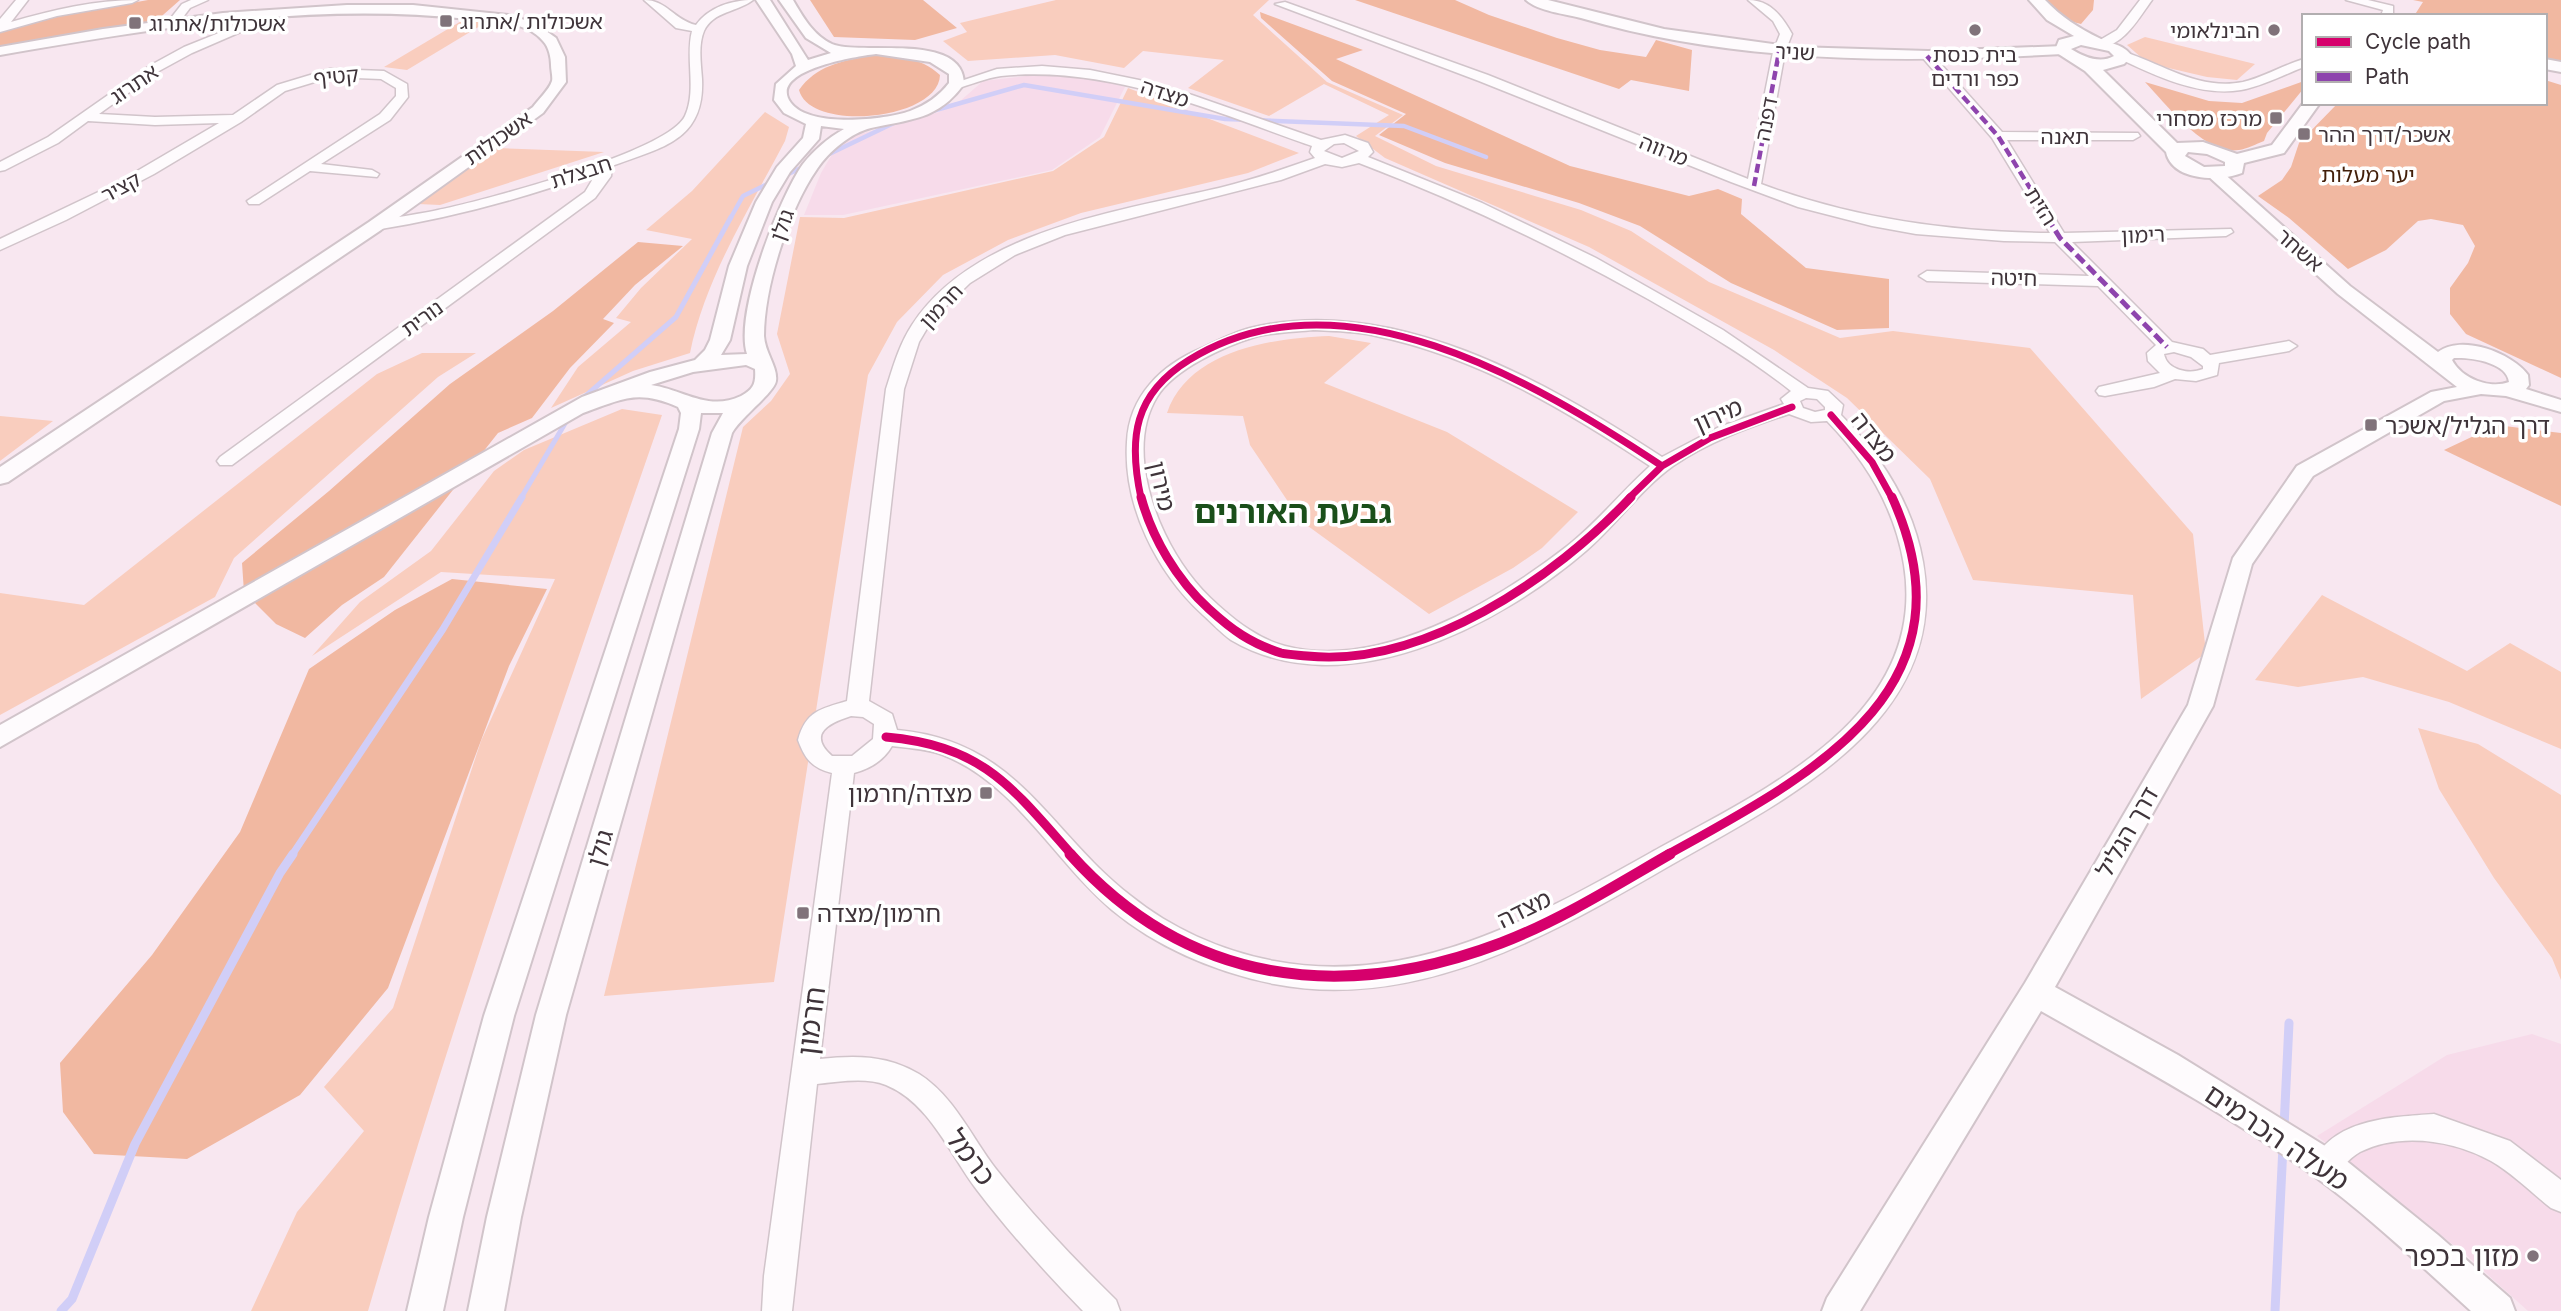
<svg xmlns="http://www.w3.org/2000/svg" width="2561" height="1311" font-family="Inter,'Noto Sans Hebrew',sans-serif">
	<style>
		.built { fill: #f7dbea }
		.green { fill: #f9cdbe }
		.forest { fill: #f1b8a1 }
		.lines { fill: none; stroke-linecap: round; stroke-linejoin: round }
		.stream-far3 { stroke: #d1cef7; stroke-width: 4.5 }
		.stream-far2 { stroke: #d1cef7; stroke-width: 5 }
		.stream-far1 { stroke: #d1cef7; stroke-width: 7 }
		.stream { stroke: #d1cef7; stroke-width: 9 }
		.minor-casing { stroke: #d1c4ca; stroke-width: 3 }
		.tertiary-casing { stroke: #d1c4ca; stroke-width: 4 }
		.secondary-casing { stroke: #d1c4ca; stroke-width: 4 }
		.minor { fill: #fefbfd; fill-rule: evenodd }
		.tertiary { fill: #fefbfd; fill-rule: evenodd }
		.secondary { fill: #fefbfd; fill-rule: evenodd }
		.quiet-far1 { stroke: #8e44ad; stroke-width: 4.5; stroke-dasharray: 9 4.5; stroke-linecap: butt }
		.quiet { stroke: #8e44ad; stroke-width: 5; stroke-dasharray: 11 5; stroke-linecap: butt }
		.cycleway-far2-casing { stroke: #fff; stroke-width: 10 }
		.cycleway-far1-casing { stroke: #fff; stroke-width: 13 }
		.cycleway-casing { stroke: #fff; stroke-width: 16 }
		.cycleway-far2 { stroke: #d6006c; stroke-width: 7 }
		.cycleway-far1 { stroke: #d6006c; stroke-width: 9 }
		.cycleway { stroke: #d6006c; stroke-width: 11 }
		.poi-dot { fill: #80737a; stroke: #fff; stroke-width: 2.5 }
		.labels { text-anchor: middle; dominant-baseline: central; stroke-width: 7; stroke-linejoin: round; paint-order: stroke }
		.far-poi-label { font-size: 21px; fill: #3f343a; stroke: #fff; text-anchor: start }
		.far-street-label { font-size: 21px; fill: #3f343a; stroke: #fff }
		.far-park-label { font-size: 21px; fill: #43200b; stroke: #fff }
		.street-label { font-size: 24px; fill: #3f343a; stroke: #fff }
		.poi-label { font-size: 24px; fill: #3f343a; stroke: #fff; text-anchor: start }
		.near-street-label { font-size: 28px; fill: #3f343a; stroke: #fff }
		.near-poi-label { font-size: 28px; fill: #3f343a; stroke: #fff; text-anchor: end }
		.district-label { font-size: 32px; font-weight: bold; fill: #1a4f1a; stroke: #fff }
	</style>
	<rect width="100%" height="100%" fill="#f8e7f0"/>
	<path class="built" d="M 1035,75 L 1087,77 L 1125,87 L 1100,137 L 1052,170 L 843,215 L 804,215 L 821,173 L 837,146 L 849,137 L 939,112 L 959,102 L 983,81 Z
		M 2532,1034 L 2561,1044 L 2561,1311 L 2528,1311 L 2466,1255 L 2317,1136 L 2447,1055 Z"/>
	<path class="green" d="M 1056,0 L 1269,0 L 1253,15 L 1327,82 L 1403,115 L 1375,136 L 1436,166 L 1581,210 L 1631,231 L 1709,282 L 1840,338 L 1893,331 L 2030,348 L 2193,534 L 2206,653 L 2141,699 L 2133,595 L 1973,580 L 1930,479 L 1847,398 L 1774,350 L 1589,247 L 1385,158 L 1356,136 L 1389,115 L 1324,84 L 1269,116 L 1188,88 L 1224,60 L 1143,51 L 1124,68 L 1055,55 L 968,61 L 943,41 L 967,32 L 960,23 Z
		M 463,20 L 485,23 L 407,70 L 384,67 Z
		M 2145,37 L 2255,64 L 2237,80 L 2207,77 L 2160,66 L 2143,59 L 2127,45 Z
		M 1128,88 L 1299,153 L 1248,173 L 1081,213 L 1008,240 L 943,275 L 897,322 L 868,375 L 774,982 L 604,996 L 743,427 L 771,401 L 790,374 L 777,334 L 800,217 L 844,218 L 1053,171 L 1104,137 Z
		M 765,112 L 789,127 L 785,141 C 750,208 705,278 690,353 L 633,371 L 551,408 L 578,367 L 631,322 L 616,318 L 641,288 L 692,239 L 646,230 L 692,191 Z
		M 497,148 L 604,152 L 440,205 L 418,204 Z
		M 1329,336 L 1371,343 L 1324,383 L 1447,432 L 1578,512 L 1542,548 L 1513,568 L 1429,614 L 1301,521 L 1250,445 L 1243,416 L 1167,413 C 1188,351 1271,338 1329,336 Z
		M 422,353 L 476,353 L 438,377 L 234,558 L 215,597 L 0,715 L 0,593 L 84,605 L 377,374 Z
		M 622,409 L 662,415 C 559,712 456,1009 368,1311 L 251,1311 L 297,1212 L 364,1131 L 324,1087 L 393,1008 L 481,741 L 555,579 L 441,572 L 312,656 L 360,602 L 431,551 L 494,471 L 524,450 Z
		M 0,416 L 53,421 L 0,461 Z
		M 2322,595 L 2467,671 L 2510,643 L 2561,672 L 2561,749 L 2449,702 L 2363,677 L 2298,687 L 2255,680 Z
		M 2418,728 L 2478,744 L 2561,795 L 2561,980 L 2552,958 L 2494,878 L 2439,789 Z"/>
	<path class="forest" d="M 148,0 L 180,0 L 155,22 L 0,48 L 0,32 L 59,16 Z
		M 810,0 L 923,0 L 957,28 L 915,40 L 834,37 Z
		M 1355,0 L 1455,0 L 1489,15 L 1557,38 L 1600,50 L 1646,57 L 1656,40 L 1692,50 L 1689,91 L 1631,80 L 1619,89 Z
		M 2042,0 L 2094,0 L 2093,10 L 2081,24 L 2065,20 Z
		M 2413,0 L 2561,0 L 2561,63 L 2545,61 L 2545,16 L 2414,16 L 2423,2 Z
		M 1260,12 L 1363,50 L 1336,59 L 1570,166 L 1689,196 L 1718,189 L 1742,199 L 1741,214 L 1806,268 L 1889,279 L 1889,328 L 1837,330 L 1731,283 L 1640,226 L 1579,203 L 1445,163 L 1379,135 L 1406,114 L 1332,81 L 1261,18 Z
		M 869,56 C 895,56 920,56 940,75 C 939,120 810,133 799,90 C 816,66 841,61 869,56 Z
		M 2545,80 L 2561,85 L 2561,378 L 2466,334 L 2450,314 L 2450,288 L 2468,263 L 2475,246 L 2463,225 L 2431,219 L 2418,221 L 2386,250 L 2348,269 L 2289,218 L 2258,196 L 2282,180 L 2291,167 L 2299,143 L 2338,103 L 2545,103 Z
		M 2304,81 L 2304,88 L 2267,133 L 2264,141 C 2256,144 2247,149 2239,150 C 2205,156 2166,104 2145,82 L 2209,101 L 2242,103 Z
		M 638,242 L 683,246 L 635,285 L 603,319 L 614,323 L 570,368 L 532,418 L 498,433 L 384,577 L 342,605 L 305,638 L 276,624 L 244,592 L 242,563 L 329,491 L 450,384 L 553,311 Z
		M 2497,425 L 2561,433 L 2561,506 L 2444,450 Z
		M 452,579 L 547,589 L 509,666 L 388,988 L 300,1095 L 187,1159 L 94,1154 L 63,1112 L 60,1063 L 152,955 L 240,832 L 309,669 L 395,610 Z"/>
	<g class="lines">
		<path class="stream-far3" d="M 929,112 L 1024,85 L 1225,119 L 1404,126 L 1486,157
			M 823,157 L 900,120
			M 730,219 L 743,196 L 809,164"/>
		<path class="stream-far2" d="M 581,400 L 676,317 L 731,217
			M 521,498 L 570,415"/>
		<path class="stream-far1" d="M 292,855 L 443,629 L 522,497"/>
		<path class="stream" d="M 2284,1127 L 2289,1023
			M 61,1311 L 72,1299 L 135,1144 L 280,873 L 293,854
			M 2275,1311 L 2283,1146"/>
		<g class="minor-casing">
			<path id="minor" d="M 16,0 L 28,0 L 11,22 C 53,10 94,0 138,0 L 132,3 L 57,16 L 0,32 L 0,19 Z
				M 191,0 L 208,0 L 190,8 L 177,25 L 169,25 L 167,23 L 182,4 Z
				M 644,0 C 667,0 674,20 696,25 C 709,7 732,0 753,0 C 738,12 713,11 704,31 C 698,45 701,64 702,79 C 705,142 659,148 612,166 L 611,176 L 595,198 L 232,465 L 220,465 L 217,461 L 220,457 L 585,192 L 597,172 C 525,198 451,218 375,230 L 368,226 L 370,223 C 392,217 416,215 438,210 C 482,201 668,152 685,116 C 697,90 685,58 692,31 L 676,28 Z
				M 1748,0 C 1770,0 1782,16 1792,34 L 1785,52 L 1761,184 C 1855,219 1950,232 2050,233 L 1992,138 L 1921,56 L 1931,53 L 2002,132 L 2138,133 L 2140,136 L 2133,140 L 2007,140 L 2064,233 L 2231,229 L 2233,232 L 2226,236 L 2072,242 L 2172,342 L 2203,349 L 2210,355 L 2289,341 L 2297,346 L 2289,351 L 2219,363 L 2217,375 L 2196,381 L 2175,379 L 2154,387 L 2105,396 L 2099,395 L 2096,391 L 2099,387 L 2160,373 L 2148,361 L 2147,353 L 2156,345 L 2098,286 L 1927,281 L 1919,276 L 1927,271 L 2089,276 L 2055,242 L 2004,241 L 1916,234 L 1872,226 L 1798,207 L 1731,182 L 1479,81 L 1275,4 L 1285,2 L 1488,75 L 1748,179 L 1773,52 L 1780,34 L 1773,21 ZM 2174,352 L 2191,357 L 2203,366 L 2203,369 C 2189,375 2167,370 2164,354 Z
				M 2140,0 L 2152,0 C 2140,16 2123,48 2100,46 L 2100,40 L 2117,30 Z
				M 2346,0 L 2368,0 L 2393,6 L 2393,16 L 2381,16 L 2383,10 Z
				M 276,10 L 280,11 L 280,15 L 192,53 L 159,71 L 99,114 L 155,117 L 233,115 L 277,85 L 330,69 L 384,71 L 407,84 L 408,97 L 390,120 L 321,164 L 372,170 L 379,174 L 377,177 L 310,171 L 259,204 L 249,204 L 247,201 L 380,114 L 396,96 L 396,88 L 381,79 L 331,77 L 285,91 L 241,122 L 154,174 L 66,220 L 0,250 L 0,239 L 115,184 L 219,123 L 155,125 L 88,121 L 58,143 L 5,170 L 0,171 L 0,162 L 48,137 L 151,65 L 184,47 Z
				M 2124,52 C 2163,64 2199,91 2243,82 C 2264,77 2283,65 2304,59 L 2304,67 C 2283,75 2263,86 2241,90 C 2200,97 2156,76 2120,59 L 2118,56 Z
				M 1042,66 L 1090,70 L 1139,80 L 1192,95 L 1321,140 L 1345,135 L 1368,143 L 1373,152 L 1368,157 L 1482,203 L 1596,258 L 1723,330 L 1808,388 L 1828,391 L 1843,405 L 1841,415 C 1881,455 1913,505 1923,562 C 1951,721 1786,799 1671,865 C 1552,934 1418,1012 1274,984 C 1216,972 1158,948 1112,910 C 1055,862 1015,783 943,755 C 927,749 909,748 892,746 C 884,760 870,769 854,773 L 820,1059 C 855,1055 888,1055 919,1074 C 954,1096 972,1138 996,1169 C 1033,1216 1074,1259 1116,1300 L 1120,1311 L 1083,1311 C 1046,1273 1009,1232 977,1190 C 950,1155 930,1103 886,1085 C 865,1077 839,1082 817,1084 L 792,1311 L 762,1311 L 764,1276 L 832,773 C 812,768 805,759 798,740 C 806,711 820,709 847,701 L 886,389 C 893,367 899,345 912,325 C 973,231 1118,211 1219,188 C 1252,180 1284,169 1315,158 L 1310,152 L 1312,146 C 1212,111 1109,65 1001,76 C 986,78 970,85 955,89 L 949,85 L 997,69 ZM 1344,143 L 1359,151 L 1342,158 L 1324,151 L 1334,144 ZM 1359,163 C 1459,201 1555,247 1648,299 C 1697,327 1747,356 1791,391 L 1781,399 L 1784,404 L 1719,427 L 1662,457 C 1547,382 1393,293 1250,328 C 1234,332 1217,341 1202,348 C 1161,365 1129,396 1127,442 C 1123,505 1156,572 1203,615 C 1212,623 1221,633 1231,640 C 1344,707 1499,626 1587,550 C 1617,524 1641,489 1673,466 C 1708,442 1749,427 1789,414 L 1811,422 L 1827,421 C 1867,462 1895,509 1904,565 C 1928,715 1768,788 1659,848 C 1541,914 1415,988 1274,961 C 1222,951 1172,929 1131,896 C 1046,830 1019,741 897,730 L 892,714 L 869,701 L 904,389 L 919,342 L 932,320 L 970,283 L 1015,255 L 1065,235 L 1281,180 L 1325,164 L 1342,167 ZM 1313,330 C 1333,331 1356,331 1376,336 C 1477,357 1566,410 1650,466 C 1621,492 1597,523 1566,547 C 1495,602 1379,671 1285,646 C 1259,639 1238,623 1218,605 C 1196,586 1178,561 1165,534 C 1146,494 1132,438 1157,397 C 1174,369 1225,346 1255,337 C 1273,332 1294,332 1313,330 ZM 1806,398 L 1817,399 L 1825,407 L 1825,410 L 1815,412 L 1803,408 L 1800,401 ZM 851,716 L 863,717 L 874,724 L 873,739 L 852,756 L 832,756 C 807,734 829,723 851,716 Z
				M 2434,1114 L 2510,1141 L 2561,1180 L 2561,1212 L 2551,1208 C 2532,1193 2512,1173 2491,1161 C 2453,1140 2400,1132 2360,1152 C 2347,1159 2340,1173 2326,1179 L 2316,1175 L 2312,1165 C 2331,1119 2391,1117 2434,1114 Z"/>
		</g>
		<g class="tertiary-casing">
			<path id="tertiary" d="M 756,0 L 770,0 L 808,60 L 831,53 L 806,38 L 779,0 L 793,0 C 803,17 813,35 832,44 C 859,56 964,31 964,84 C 938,120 911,119 871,128 C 851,133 829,151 817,169 C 789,209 764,287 764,336 C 765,353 778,367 776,381 C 774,393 741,417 732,433 L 566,1015 L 521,1217 L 504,1311 L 468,1311 L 487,1217 L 536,1015 L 712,433 L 723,413 L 701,413 L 699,429 L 514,1016 L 463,1217 L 443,1311 L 407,1311 L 429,1217 L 484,1016 L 679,429 L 681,413 L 678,407 C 637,389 623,399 583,413 L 0,747 L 0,725 L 582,397 L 650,372 L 695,360 L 705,350 L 710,340 L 729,266 L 756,202 L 777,167 L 803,138 L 806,124 L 784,113 L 774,100 L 776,84 L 796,66 L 792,54 ZM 876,54 L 930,62 L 949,74 L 949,83 C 939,96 926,105 910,111 C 885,120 810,128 791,103 C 766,70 859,56 876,54 ZM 821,126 L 844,129 C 828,138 814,150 803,164 C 779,198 734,314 747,354 L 721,355 L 730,340 L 747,266 L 772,202 L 790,172 L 819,139 ZM 746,365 L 755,369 C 756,383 754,389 741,396 C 708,412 682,389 651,385 L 693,372 Z
				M 1526,0 L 1548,0 L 1664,29 L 1795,47 L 1928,51 L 2063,46 L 2070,50 L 2063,54 C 1902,63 1737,64 1581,18 C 1565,14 1538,11 1526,0 Z
				M 347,5 L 413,5 L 508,15 L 535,23 L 556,38 L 565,57 L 566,82 L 543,113 L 484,156 L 381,230 L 8,482 L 0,484 L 0,467 L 369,222 L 533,107 C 538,100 549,90 552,81 C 553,77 551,70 551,65 C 551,58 549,47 543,41 C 527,21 492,21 468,19 C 312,2 154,28 0,55 L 0,47 L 103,29 L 223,13 Z
				M 2214,168 L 2220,170 L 2350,286 L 2438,352 C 2462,334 2512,353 2528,375 L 2529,385 L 2526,389 L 2561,400 L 2561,412 L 2506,396 L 2481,394 L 2444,401 L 2313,476 L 2252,564 L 2213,706 L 2055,987 L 2178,1055 L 2338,1154 L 2438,1235 L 2510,1298 L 2515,1311 L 2471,1311 C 2420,1265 2369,1216 2314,1176 C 2227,1114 2133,1063 2041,1011 L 1860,1311 L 1822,1311 L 1827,1298 L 2025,983 L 2188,705 L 2233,558 L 2297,466 L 2431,392 L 2457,387 L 2338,294 L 2208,176 L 2206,173 ZM 2454,358 C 2470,357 2507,362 2509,382 C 2490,389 2462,379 2452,360 Z"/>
		</g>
		<g class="secondary-casing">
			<path id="secondary" d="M 2029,0 L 2045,0 C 2060,16 2080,29 2099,38 C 2112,45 2122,43 2132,56 L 2124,64 L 2103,70 L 2177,143 L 2203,142 L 2237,154 L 2272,145 L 2304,102 L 2320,103 L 2284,153 L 2244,163 L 2242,173 C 2219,182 2172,181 2166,152 L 2085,71 L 2057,53 L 2055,50 L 2059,40 L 2074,36 L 2047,20 ZM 2081,45 L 2109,51 L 2114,56 C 2100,64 2084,57 2071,49 ZM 2188,152 L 2207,154 L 2225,162 L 2225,166 L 2204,167 L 2185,156 Z
				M 2545,59 L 2561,62 L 2561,72 L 2545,69 Z"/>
		</g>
		<use href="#minor" class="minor"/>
		<use href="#tertiary" class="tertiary"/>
		<use href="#secondary" class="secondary"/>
		<path class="quiet-far1" d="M 1927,56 L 1998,136 L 2049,219
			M 1754,186 L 1779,52"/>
		<path class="quiet" d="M 2047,217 L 2060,238 L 2167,347"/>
		<g class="cycleway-far2-casing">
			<path id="cycleway-far2" d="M 1831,415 L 1872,462 L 1892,498
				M 1662,466 L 1710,438 L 1792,407
				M 1141,498 C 1128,438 1134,394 1189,360 C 1341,266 1534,381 1662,466
				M 1629,498 L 1662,466"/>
		</g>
		<g class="cycleway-far1-casing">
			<path id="cycleway-far1" d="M 1141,497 C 1152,538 1177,580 1209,609 C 1232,630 1250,643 1281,653 C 1289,655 1299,655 1307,656 C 1423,668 1555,578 1631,497
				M 886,737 C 983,746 1011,786 1072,855
				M 1667,855 C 1811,775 1980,691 1892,497"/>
		</g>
		<g class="cycleway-casing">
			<path id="cycleway" d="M 1070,854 C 1188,986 1342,1003 1501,943 C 1561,920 1616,885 1670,854"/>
		</g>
		<use href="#cycleway-far2" class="cycleway-far2"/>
		<use href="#cycleway-far1" class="cycleway-far1"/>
		<use href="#cycleway" class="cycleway"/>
	</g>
	<g class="poi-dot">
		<rect x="439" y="14" width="14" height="14" rx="3.5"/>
		<rect x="128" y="16" width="14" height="14" rx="3.5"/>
		<circle cx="1975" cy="30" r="7"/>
		<circle cx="2274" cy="30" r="7"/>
		<rect x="2269" y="111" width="14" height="14" rx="3.5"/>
		<rect x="2297" y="127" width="14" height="14" rx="3.5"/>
		<rect x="2364" y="418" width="14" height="14" rx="3.5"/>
		<rect x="979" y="786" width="14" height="14" rx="3.5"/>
		<rect x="796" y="906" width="14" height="14" rx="3.5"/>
		<circle cx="2533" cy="1256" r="7"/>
	</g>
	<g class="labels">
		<g class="far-poi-label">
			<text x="460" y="21">אשכולות /אתרוג</text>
			<text x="149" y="23">אשכולות/אתרוג</text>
			<text x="2260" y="30" text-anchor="end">הבינלאומי</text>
			<text x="1975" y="54" text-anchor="middle">בית כנסת<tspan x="1975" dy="24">כפר ורדים</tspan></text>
			<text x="2262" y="118" text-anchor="end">מרכז מסחרי</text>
			<text x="2318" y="134">אשכר/דרך ההר</text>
		</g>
		<g class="far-street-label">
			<text transform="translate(1795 52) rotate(3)">שניר</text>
			<text transform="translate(336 76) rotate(-5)">קטיף</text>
			<text transform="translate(134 84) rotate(-34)">אתרוג</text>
			<text transform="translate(1165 93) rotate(18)">מצדה</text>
			<text transform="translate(1766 119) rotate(-79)">דפנה</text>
			<text x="2065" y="136">תאנה</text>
			<text transform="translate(498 138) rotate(-35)">אשכולות</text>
			<text transform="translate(1664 150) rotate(22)">מרווה</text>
			<text transform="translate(581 172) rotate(-18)">חבצלת</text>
			<text transform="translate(121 187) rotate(-28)">קציר</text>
			<text transform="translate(2041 206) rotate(58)">הזית</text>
			<text transform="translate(782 225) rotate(-70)">גולן</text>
			<text transform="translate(2143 235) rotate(-2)">רימון</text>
			<text transform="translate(2300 250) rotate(41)">אשחר</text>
			<text transform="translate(2014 278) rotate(1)">חיטה</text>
			<text transform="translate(941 306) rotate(-47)">חרמון</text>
			<text transform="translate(422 318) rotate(-36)">נורית</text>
		</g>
		<g class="far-park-label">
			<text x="2368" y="174">יער מעלות</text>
		</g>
		<g class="street-label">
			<text transform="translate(1718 415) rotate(-24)">מירון</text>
			<text transform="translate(1874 437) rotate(52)">מצדה</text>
			<text transform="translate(1162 486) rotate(77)">מירון</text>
			<text transform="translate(2127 832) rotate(-60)">דרך הגליל</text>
			<text transform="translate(600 848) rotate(-73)">גולן</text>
			<text transform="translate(1524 909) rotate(-26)">מצדה</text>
		</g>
		<g class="poi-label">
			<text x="2385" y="425">דרך הגליל/אשכר</text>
			<text x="972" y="793" text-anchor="end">מצדה/חרמון</text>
			<text x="817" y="913">חרמון/מצדה</text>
		</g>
		<g class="near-street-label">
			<text transform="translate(811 1021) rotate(-83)">חרמון</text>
			<text transform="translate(2277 1137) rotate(34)">מעלה הכרמים</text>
			<text transform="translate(971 1157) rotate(53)">כרמל</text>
		</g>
		<g class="near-poi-label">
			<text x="2519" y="1256">מזון בכפר</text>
		</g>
		<g class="district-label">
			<text x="1293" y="511">גבעת האורנים</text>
		</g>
	</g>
	<rect x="2302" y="14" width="245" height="91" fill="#ffffff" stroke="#b2aeb0" stroke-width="2"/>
	<rect x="2316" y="37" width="35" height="10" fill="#d6006c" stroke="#b2aeb0" stroke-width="2"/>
	<text x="2365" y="49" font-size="21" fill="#3f343a">Cycle path</text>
	<rect x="2316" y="72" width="35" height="10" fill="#8e44ad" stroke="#b2aeb0" stroke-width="2"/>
	<text x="2365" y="84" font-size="21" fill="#3f343a">Path</text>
</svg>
